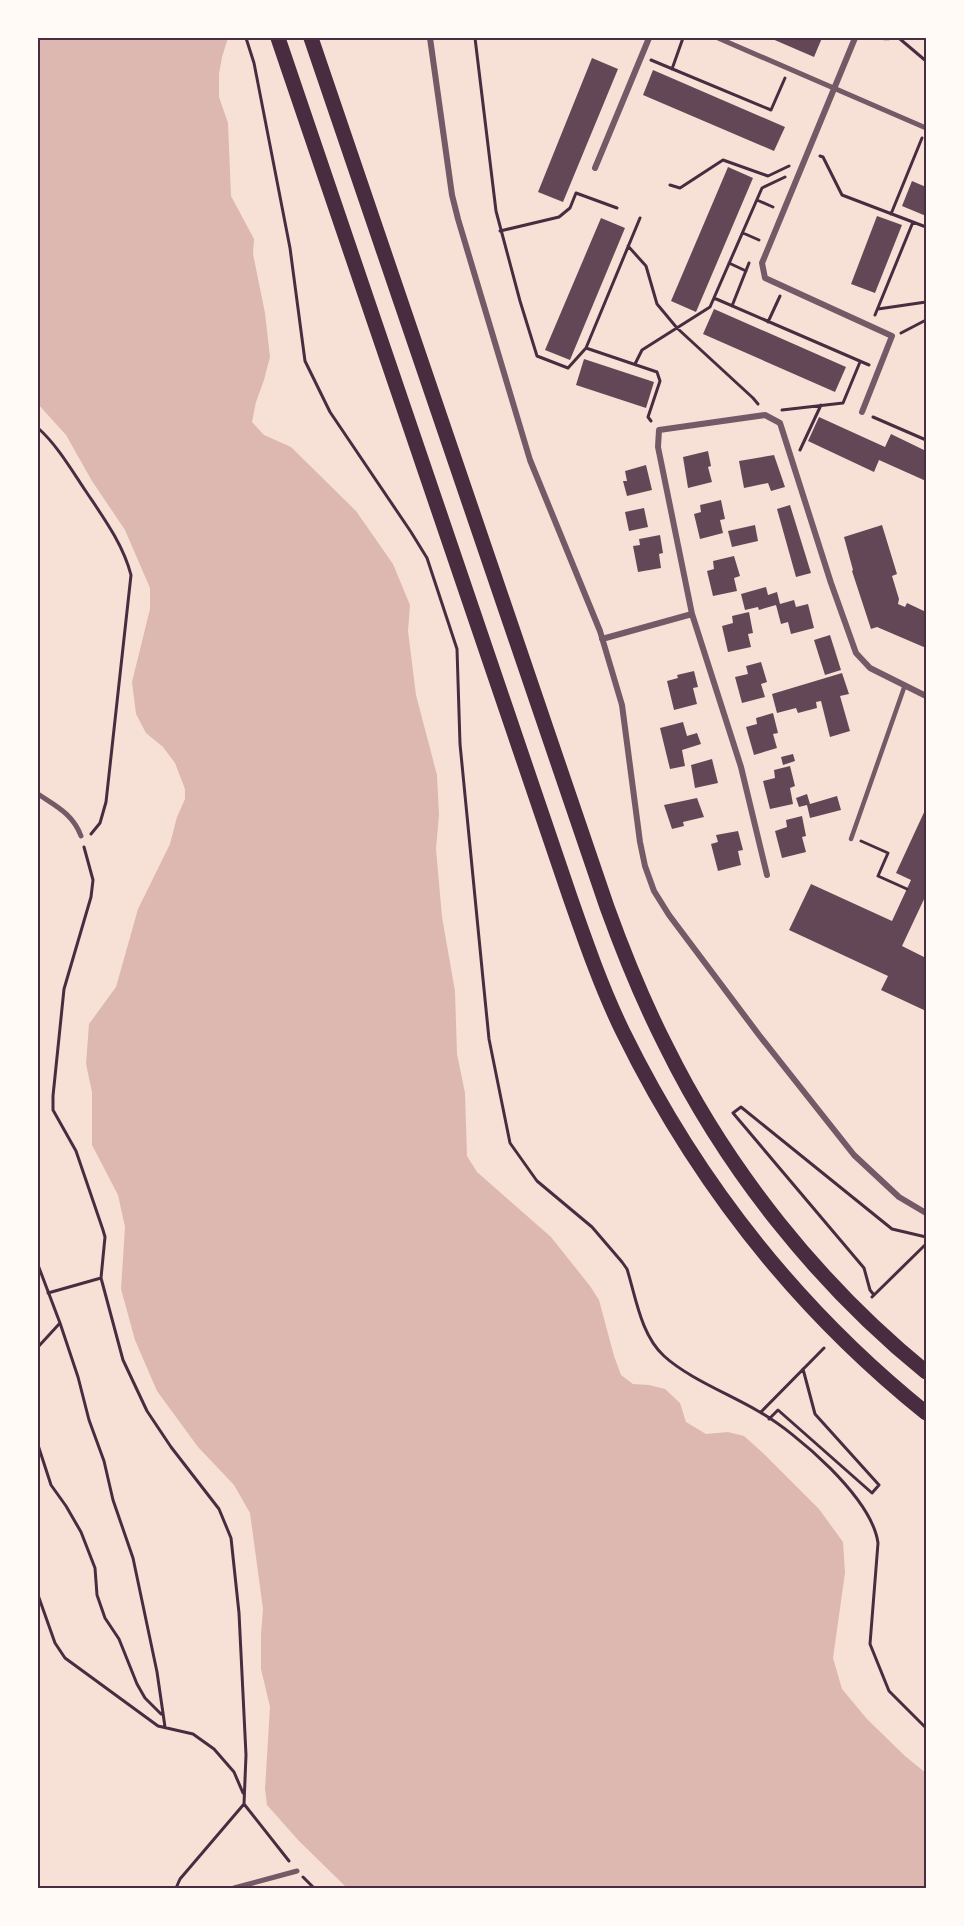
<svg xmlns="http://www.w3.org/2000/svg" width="964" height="1926" font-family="Manrope,sans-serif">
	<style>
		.water { fill: #dcb8b0 }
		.building { fill: #644757 }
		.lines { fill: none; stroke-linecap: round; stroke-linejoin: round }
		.path { stroke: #4a2c40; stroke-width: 3 }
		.service { stroke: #755966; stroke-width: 4.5 }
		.pedestrian { stroke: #755966; stroke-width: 5 }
		.minor { stroke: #755966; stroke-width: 6 }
		.primary { stroke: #4a2c40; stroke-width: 15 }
		.neatline { fill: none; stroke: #4a2c40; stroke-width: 2 }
	</style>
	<rect width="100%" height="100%" fill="#f7e1d7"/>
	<path class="water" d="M 38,38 L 228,38 L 222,57 L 219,74 L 219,97 L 228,123 L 231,196 L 254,239 L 253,254 L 265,313 L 270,357 L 264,380 L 256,402 L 252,422 L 264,435 L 291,447 L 356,511 L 393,564 L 410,605 L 408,631 L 416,695 L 437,775 L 439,815 L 436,849 L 442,917 L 455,991 L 457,1054 L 465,1093 L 467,1156 L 477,1172 L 551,1237 L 590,1286 L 599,1300 L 614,1356 L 621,1375 L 633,1384 L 649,1385 L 665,1389 L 680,1403 L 686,1422 L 706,1434 L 728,1432 L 744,1436 L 764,1454 L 819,1509 L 843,1542 L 845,1573 L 833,1658 L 842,1689 L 867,1719 L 905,1756 L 926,1773 L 926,1888 L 347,1888 L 299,1841 L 267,1805 L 265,1789 L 270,1707 L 261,1669 L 261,1635 L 263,1609 L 250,1513 L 234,1485 L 198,1447 L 157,1391 L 135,1340 L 121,1289 L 125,1227 L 118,1195 L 92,1145 L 92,1092 L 86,1064 L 89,1024 L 116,987 L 138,909 L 170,844 L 177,817 L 185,799 L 185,789 L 175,763 L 163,747 L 146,733 L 136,714 L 132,682 L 150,609 L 150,588 L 125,530 L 92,481 L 66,435 L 38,404 Z"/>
	<path class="building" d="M 770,38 L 822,38 L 814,57 Z
		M 592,58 L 618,69 L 563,202 L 538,192 Z
		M 653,70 L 785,127 L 774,151 L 643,95 Z
		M 728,167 L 753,178 L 696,312 L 671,301 Z
		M 912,181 L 926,187 L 926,216 L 902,206 Z
		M 877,216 L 902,225 L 875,293 L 851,284 Z
		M 601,218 L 625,228 L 570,360 L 545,350 Z
		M 714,309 L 846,367 L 835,392 L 703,334 Z
		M 584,359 L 654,382 L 646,408 L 576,385 Z
		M 819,417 L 885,447 L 891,434 L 926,451 L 926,481 L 879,460 L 874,472 L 808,441 Z
		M 708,451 L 711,466 L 708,467 L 712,482 L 688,488 L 683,457 Z
		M 774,455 L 785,487 L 771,491 L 768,483 L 744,488 L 739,461 Z
		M 646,465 L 652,490 L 627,496 L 623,481 L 627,481 L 625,471 Z
		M 721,500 L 725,519 L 720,520 L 723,533 L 700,539 L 694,514 L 701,512 L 700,505 Z
		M 790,505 L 811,573 L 796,577 L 777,509 Z
		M 644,508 L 648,527 L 629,531 L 625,512 Z
		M 755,525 L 758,541 L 732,547 L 728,531 Z
		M 882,525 L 897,574 L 892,576 L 899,599 L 898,604 L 905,607 L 907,603 L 926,612 L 926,648 L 877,627 L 871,629 L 852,571 L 853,570 L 844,537 Z
		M 660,535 L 663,553 L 659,554 L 661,568 L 638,572 L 633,546 L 640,545 L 639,539 Z
		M 734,556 L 740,576 L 734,578 L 737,591 L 713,596 L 707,571 L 714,569 L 713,561 Z
		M 766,587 L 768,595 L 777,592 L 780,604 L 794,600 L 796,607 L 808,604 L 814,628 L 791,634 L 788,622 L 781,624 L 776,605 L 759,610 L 758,607 L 745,610 L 741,594 Z
		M 749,612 L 753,633 L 748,634 L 751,647 L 728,652 L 722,626 L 733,623 L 732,616 Z
		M 830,635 L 841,670 L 825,675 L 814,640 Z
		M 761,662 L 767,682 L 761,684 L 765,697 L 742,703 L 735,677 L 748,674 L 746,666 Z
		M 694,671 L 698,687 L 693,688 L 697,704 L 674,710 L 667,681 L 678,678 L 677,675 Z
		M 842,673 L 849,694 L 840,696 L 850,731 L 830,737 L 821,701 L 816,702 L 817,708 L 798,713 L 796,708 L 777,713 L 772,694 Z
		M 773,713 L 778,733 L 773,734 L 777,748 L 754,755 L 746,727 L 757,724 L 756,718 Z
		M 683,722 L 687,736 L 697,733 L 701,744 L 682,750 L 685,766 L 670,769 L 660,728 Z
		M 793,754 L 795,761 L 783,765 L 781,757 Z
		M 712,759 L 718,783 L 695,788 L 691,765 Z
		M 790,766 L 795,786 L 790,788 L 793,804 L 770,809 L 763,781 L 775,778 L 774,770 Z
		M 807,794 L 810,804 L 837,796 L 841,810 L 810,818 L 807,805 L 799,807 L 796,798 Z
		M 697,798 L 704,817 L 683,822 L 684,826 L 672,829 L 664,805 Z
		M 926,808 L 926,895 L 902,946 L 926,958 L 926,1011 L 881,990 L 888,976 L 789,930 L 811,884 L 892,921 L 911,880 L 896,873 Z
		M 802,816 L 806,836 L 802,837 L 806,852 L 782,858 L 775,831 L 787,827 L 786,820 Z
		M 738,831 L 743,850 L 738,851 L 741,865 L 718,871 L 711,844 L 718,842 L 716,835 Z"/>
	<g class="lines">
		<path class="path" d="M 246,38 L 254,63 L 290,248 L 305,361 L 330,412 L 411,532 L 427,558 L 457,649 L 460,744 L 483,979 L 489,1039 L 510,1143 L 537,1181 L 592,1227 L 622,1262 L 627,1269 C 636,1298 641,1335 664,1356 C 688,1378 729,1394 758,1411 C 797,1433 872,1498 878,1543 L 870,1644 L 889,1691 L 926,1728
			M 475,38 L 496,211 L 520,301 L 537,356 L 568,368 L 586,348
			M 900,39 L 926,61
			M 651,60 L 771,110 L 785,78
			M 672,69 L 683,38
			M 820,156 L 823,157 L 842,195 L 926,227
			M 670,185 L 680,188 L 723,160 L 768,176 L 789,166
			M 757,200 L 773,207
			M 891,214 L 922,138
			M 640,218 L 586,348 L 657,372 L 660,381 L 648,417 L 651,421
			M 500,231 L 559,217 L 570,208 L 576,193 L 617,208
			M 743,233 L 759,240
			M 628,246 L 646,266 L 657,304 L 677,328 L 753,398 L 758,404
			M 729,263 L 746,271
			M 714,298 L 869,365
			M 732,306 L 749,263
			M 878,309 L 926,302
			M 875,315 L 913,222
			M 768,322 L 780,296
			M 901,333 L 926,320
			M 635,364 L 642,350 L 710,307 L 762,188 L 785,177
			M 782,410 L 843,403 L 860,362
			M 873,417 L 926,440
			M 38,428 C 57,445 71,469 85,490 C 103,517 123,544 131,575 L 106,802 L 100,823 L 91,834
			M 800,450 L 821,405
			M 861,841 L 888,853 L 878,876 L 907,889
			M 84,847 L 93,880 L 91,897 L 64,989 L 53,1096 L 53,1110 L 76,1151 L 103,1230 L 105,1237 L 101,1278 L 123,1360 L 147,1411 L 171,1447 L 219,1509 L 231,1538 L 239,1613 L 246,1755 L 244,1804 L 289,1861
			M 38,928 L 38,944
			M 38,1265 L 60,1323 L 38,1347
			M 48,1293 L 101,1278
			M 874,1295 L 870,1290 L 864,1268 L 733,1113 L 741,1107 L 892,1229 L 926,1237
			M 872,1297 L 926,1244
			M 60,1323 L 78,1377 L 89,1420 L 104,1461 L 113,1500 L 133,1558 L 157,1672 L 165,1727
			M 761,1412 L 824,1348
			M 769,1419 L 778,1410 L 872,1493 L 879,1485 L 815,1414 L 803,1369
			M 38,1445 L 51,1485 L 66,1506 L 81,1532 L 95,1568 L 97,1595 L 105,1618 L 119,1639 L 137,1684 L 145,1698 L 161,1714
			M 38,1595 L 55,1643 L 65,1658 L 158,1726 L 193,1734 L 214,1749 L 234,1772 L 243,1793
			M 303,1877 L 314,1888
			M 176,1888 L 180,1879 L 244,1804"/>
		<path class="service" d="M 884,38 L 889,38
			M 851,839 L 905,685"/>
		<path class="pedestrian" d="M 718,38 L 926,128
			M 38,794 C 56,806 73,814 81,836
			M 234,1888 L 297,1871"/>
		<path class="minor" d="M 430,38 L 452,195 L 458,219 L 530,460 L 600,631 L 622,705 L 640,842 L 645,866 L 654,891 L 669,915 L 759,1035 L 854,1155 L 899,1197 L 926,1213
			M 855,38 L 762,263 L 765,278 L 892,336 L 862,412
			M 595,168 L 649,38
			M 602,639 L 692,614
			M 767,875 L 741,767 L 692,614 L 658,447 L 659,430 L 765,415 L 780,423 L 831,583 L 856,653 L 870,668 L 926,696"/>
		<path class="primary" d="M 278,38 L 570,897 C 586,943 602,989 623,1032 C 696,1181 798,1310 926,1413
			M 311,38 L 607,907 C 624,954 643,1001 666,1046 C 727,1170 819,1285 926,1372"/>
	</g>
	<rect width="964" height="1926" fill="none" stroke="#fffaf5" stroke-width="78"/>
	<rect x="39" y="39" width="886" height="1848" class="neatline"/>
</svg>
